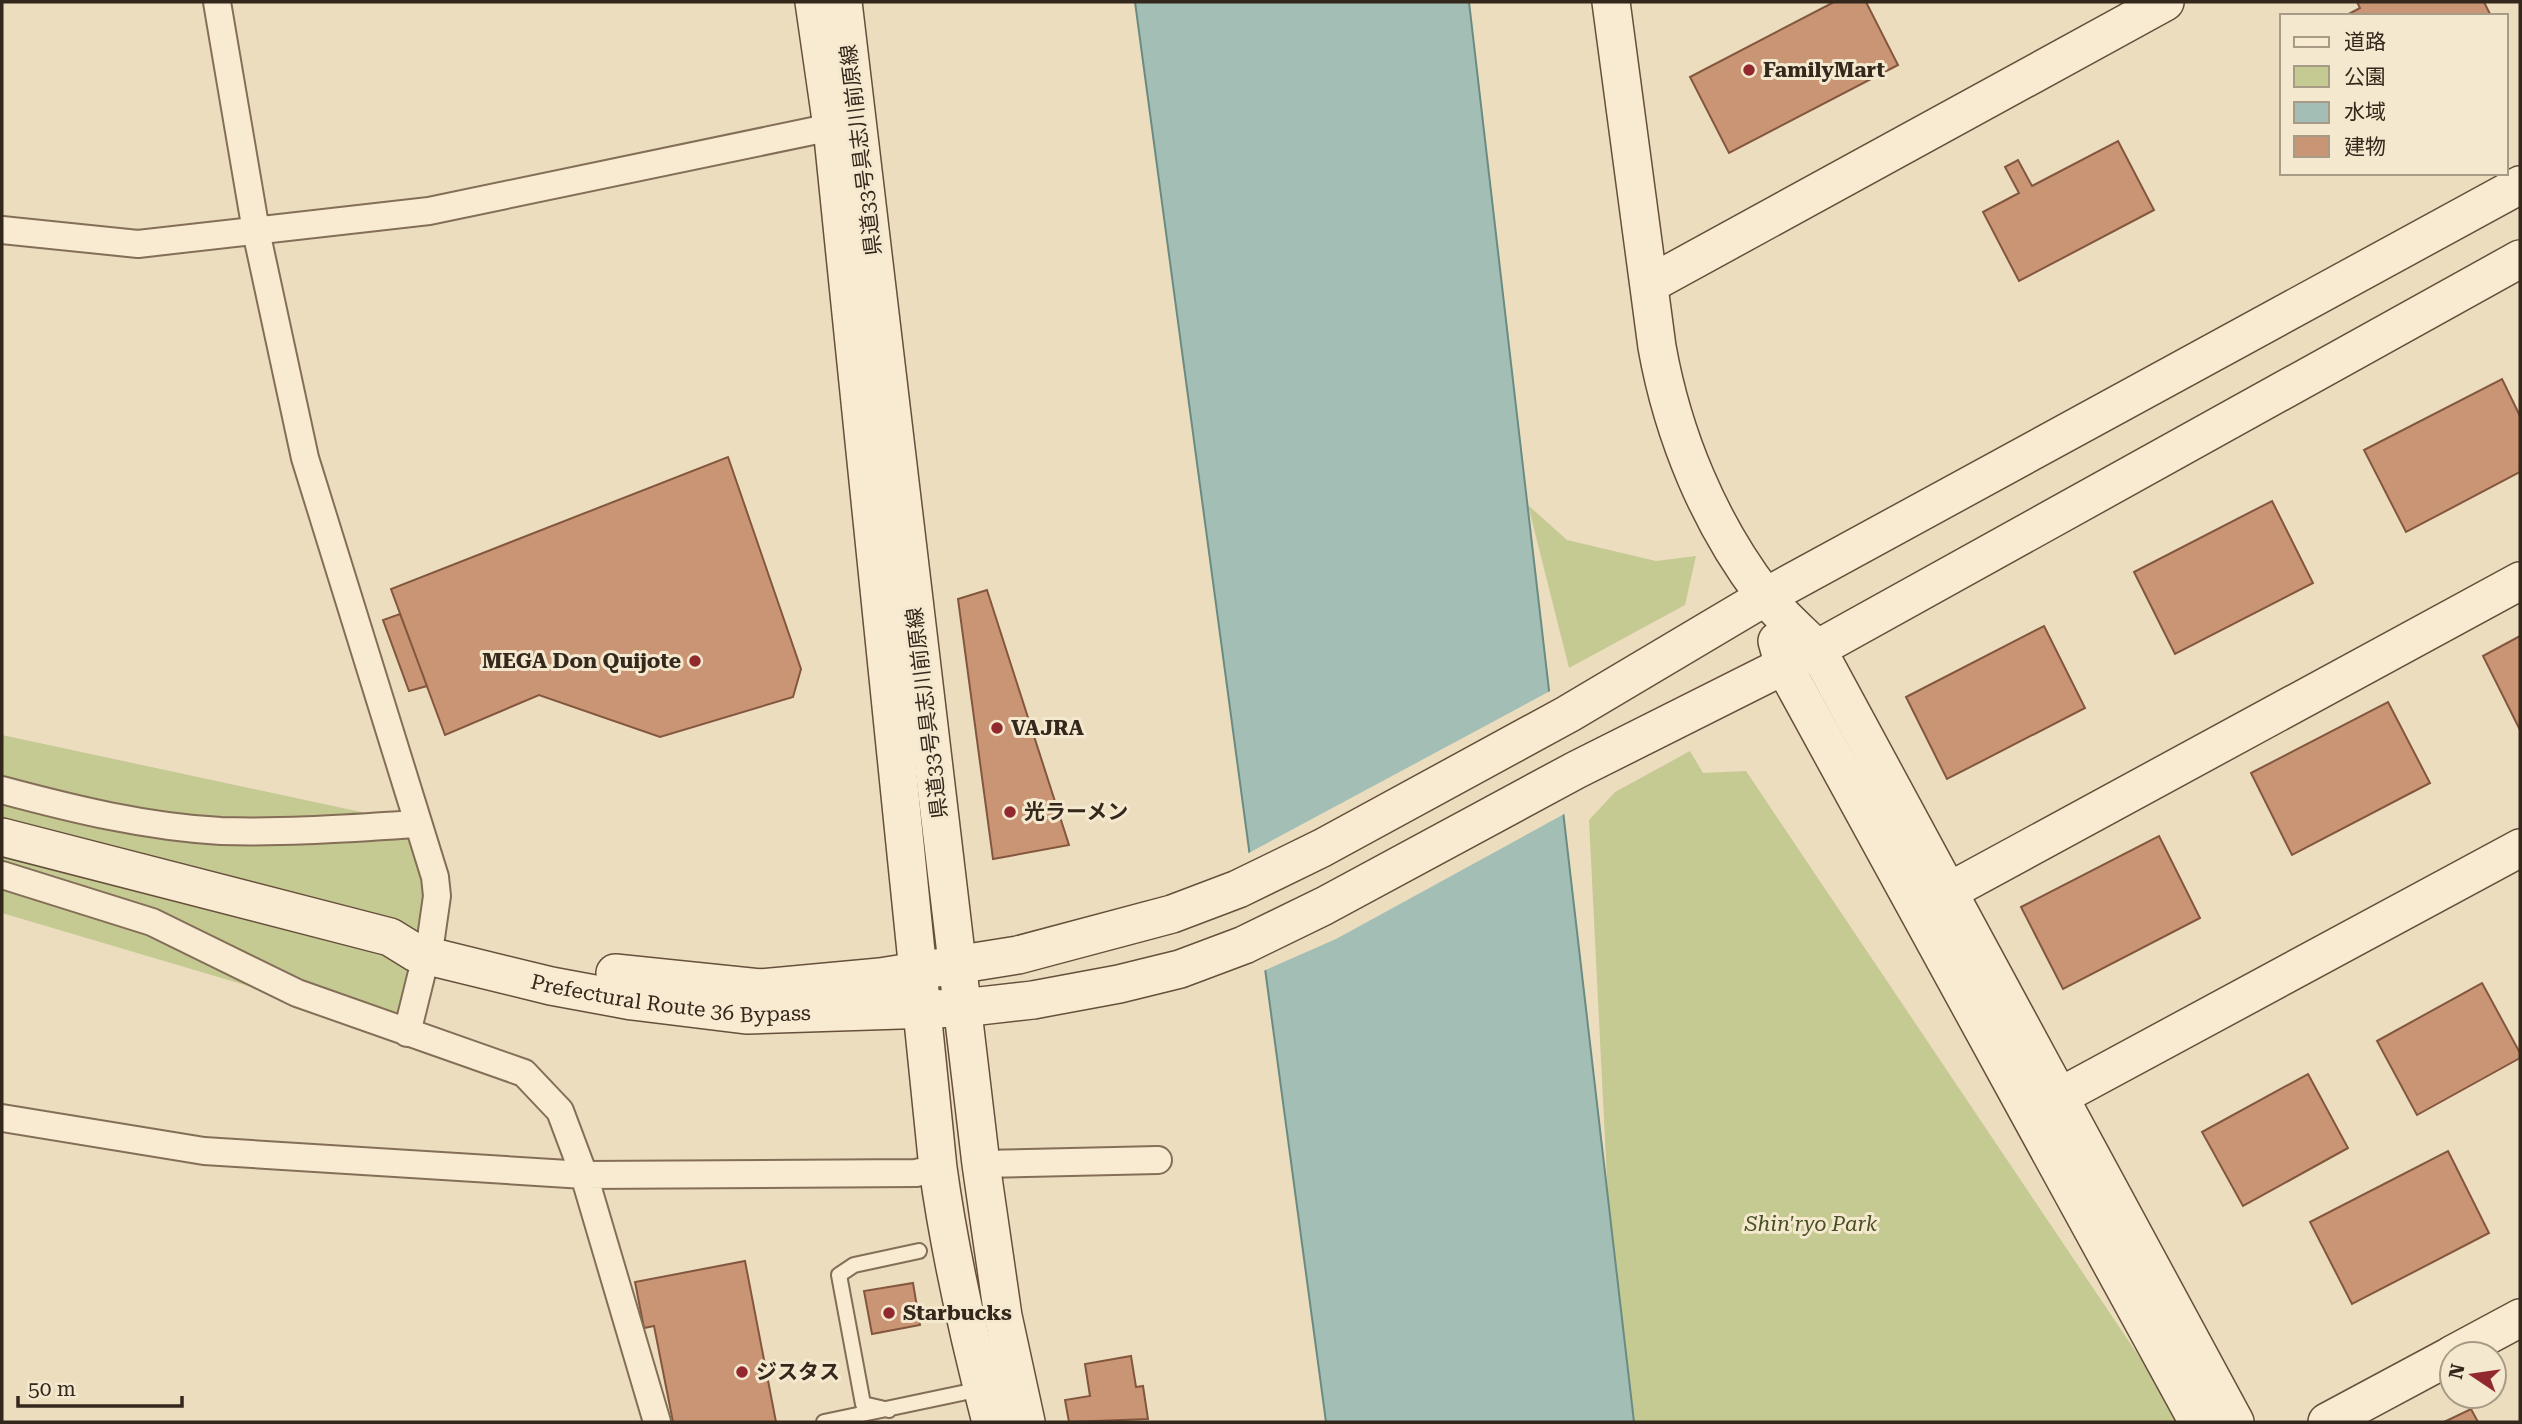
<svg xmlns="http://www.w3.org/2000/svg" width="2522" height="1424" font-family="'Roboto Serif','Noto Sans JP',serif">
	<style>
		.green { fill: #c5ca93 }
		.water { fill: #a2beb5; stroke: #6a8b82; stroke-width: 2 }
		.pier { fill: #ecddbf }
		.building { fill: #ca9575; stroke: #83573e; stroke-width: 2 }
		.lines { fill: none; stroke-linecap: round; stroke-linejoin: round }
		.lane-casing { stroke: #846e58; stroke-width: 18 }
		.street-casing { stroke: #846e58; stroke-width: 30 }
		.secondary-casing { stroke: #664f3b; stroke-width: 40 }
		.lane { stroke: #f8ebd1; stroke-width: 14 }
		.street { stroke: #f8ebd1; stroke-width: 26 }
		.secondary { stroke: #f8ebd1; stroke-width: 37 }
		.poi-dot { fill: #92292e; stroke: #f4e8ce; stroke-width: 2.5 }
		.labels { text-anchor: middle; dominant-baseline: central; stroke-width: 6; stroke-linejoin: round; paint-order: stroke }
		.poi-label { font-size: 21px; font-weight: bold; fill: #34271c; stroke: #f4e8ce; text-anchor: start }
		.street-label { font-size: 21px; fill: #34271c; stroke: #f4e8ce }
		.park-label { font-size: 21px; font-style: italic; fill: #465023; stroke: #f4e8ce }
	</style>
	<rect width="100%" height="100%" fill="#ecddbf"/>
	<path class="green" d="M 1528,505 L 1567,540 L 1656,561 L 1696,556 L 1685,605 L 1569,668 Z
		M 2,735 L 417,824 L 447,941 L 407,1033 L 2,913 Z
		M 1690,751 L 1703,773 L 1746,771 L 2183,1422 L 1634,1422 L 1608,1200 L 1589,820 L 1615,792 Z"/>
	<path class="water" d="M 1135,2 L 1469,2 L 1634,1422 L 1326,1422 Z"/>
	<path class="pier" d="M 1552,690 L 1566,813 L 1336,939 L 1261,972 L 1245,855 Z"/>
	<path class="building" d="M 1834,2 L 1866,2 L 1898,65 L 1729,153 L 1690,77 Z
		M 2357,2 L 2484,2 L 2491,16 L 2345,16 L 2360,8 Z
		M 2118,141 L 2154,210 L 2019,281 L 1983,212 L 2019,193 L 2005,167 L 2018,160 L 2032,186 Z
		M 2502,379 L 2520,416 L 2520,472 L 2406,532 L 2364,450 Z
		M 728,457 L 801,669 L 793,697 L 660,737 L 539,695 L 445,735 L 391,589 Z
		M 2272,501 L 2313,583 L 2175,654 L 2134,572 Z
		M 987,590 L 1069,845 L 993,859 L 958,599 Z
		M 400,614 L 427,686 L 409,691 L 383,620 Z
		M 2044,626 L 2085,708 L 1947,779 L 1906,697 Z
		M 2520,636 L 2520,730 L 2483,656 Z
		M 2388,702 L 2430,783 L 2292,855 L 2251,773 Z
		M 2159,836 L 2200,918 L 2063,989 L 2021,907 Z
		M 2482,983 L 2520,1053 L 2520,1058 L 2417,1115 L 2377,1041 Z
		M 2308,1074 L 2348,1148 L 2243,1206 L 2202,1132 Z
		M 2448,1151 L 2489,1233 L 2352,1304 L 2310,1222 Z
		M 745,1261 L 776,1422 L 673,1422 L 654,1326 L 644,1328 L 635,1282 Z
		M 913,1283 L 920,1325 L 872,1334 L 864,1291 Z
		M 1131,1356 L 1136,1387 L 1143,1386 L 1148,1419 L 1069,1422 L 1065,1400 L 1090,1396 L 1085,1364 Z
		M 2471,1409 L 2478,1422 L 2444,1422 Z"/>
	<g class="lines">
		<g class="lane-casing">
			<path id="lane" d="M 889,1410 L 863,1404 L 839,1275 L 854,1265 L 919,1251
				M 824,1422 L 981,1389"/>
		</g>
		<g class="street-casing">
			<path id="street" d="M 217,2 L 256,231 L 305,458 L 435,877 L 437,896 L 431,938
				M 2,230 L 138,244 L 429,211 L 832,127
				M 2,790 C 73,809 146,827 221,831 C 286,833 352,828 417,824
				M 2,875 L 152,922 L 297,993 L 524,1073 L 560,1111 L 584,1175 L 657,1422
				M 407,1033 L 426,956
				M 2,1118 L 204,1151 L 584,1175 L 916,1173 L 938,1168
				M 981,1164 L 1158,1160"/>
		</g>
		<g class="secondary-casing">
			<g id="secondary">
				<path d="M 814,2 L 832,127 L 938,1168 C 950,1255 969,1338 991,1422"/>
				<path d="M 843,2 L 981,1164 L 1003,1316 L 1026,1422"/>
				<path d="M 1611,2 L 1657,347 C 1673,436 1709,523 1764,595 C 1779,614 1799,631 1817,649 L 2235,1422"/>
				<path d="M 1650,284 L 2165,2"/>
				<path d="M 1777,641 L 1784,666 L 2198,1422"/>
				<path id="s1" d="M 2,837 L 390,937 L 416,953 L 551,986 L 632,1001 L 746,1015 L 962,1008 L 1033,1000 L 1119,984 L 1180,969 L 1244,945 L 1324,906 L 1576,770 L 1817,649 L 2520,259"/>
				<path d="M 1946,893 L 2520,581"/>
				<path d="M 615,973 L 760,988 L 880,977 L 1018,955 L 1172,914 L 1238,889 L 1322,848 L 1568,714 L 1765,597 L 2520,185"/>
				<path d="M 2057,1098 L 2520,848"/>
				<path d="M 2453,1354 L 2520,1318"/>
				<path d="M 2327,1422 L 2452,1355"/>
			</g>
		</g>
		<use href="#lane" class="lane"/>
		<use href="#street" class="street"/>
		<use href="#secondary" class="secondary"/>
	</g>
	<g class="poi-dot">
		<circle cx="1749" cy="70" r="7"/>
		<circle cx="695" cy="661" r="7"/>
		<circle cx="997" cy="728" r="7"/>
		<circle cx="1010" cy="812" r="7"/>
		<circle cx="889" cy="1313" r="7"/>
		<circle cx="742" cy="1372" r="7"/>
	</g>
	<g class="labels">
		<g class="poi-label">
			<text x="1763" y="70">FamilyMart</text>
			<text x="681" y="661" text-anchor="end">MEGA Don Quijote</text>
			<text x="1011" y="728">VAJRA</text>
			<text x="1024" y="812">光ラーメン</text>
			<text x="903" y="1313">Starbucks</text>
			<text x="756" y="1372">ジスタス</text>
		</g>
		<g class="street-label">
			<text transform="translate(861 150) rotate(-97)">県道33号具志川前原線</text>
			<text transform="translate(927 713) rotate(-97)">県道33号具志川前原線</text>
			<text stroke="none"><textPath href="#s1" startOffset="691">Prefectural Route 36 Bypass</textPath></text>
		</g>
		<g class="park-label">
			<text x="1811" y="1224">Shin'ryo Park</text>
		</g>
	</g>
	<rect width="2522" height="1424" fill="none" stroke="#34271c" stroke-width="7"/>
	<rect x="2280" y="14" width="228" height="161" fill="#f4e8ce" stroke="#a79b87" stroke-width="2"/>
	<rect x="2294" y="37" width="35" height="10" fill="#f8ebd1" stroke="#a79b87" stroke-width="2"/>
	<text x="2344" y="49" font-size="21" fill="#34271c">道路</text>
	<rect x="2294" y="66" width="35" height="21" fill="#c5ca93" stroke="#a79b87" stroke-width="2"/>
	<text x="2344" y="84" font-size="21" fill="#34271c">公園</text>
	<rect x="2294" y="102" width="35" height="21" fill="#a2beb5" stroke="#a79b87" stroke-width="2"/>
	<text x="2344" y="119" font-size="21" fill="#34271c">水域</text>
	<rect x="2294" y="136" width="35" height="21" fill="#ca9575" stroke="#a79b87" stroke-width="2"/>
	<text x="2344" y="154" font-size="21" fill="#34271c">建物</text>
	<g transform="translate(2473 1375) rotate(283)"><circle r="33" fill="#f4e8ce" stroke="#a79b87" stroke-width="2"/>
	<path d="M0-5L12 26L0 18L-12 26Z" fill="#92292e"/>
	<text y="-10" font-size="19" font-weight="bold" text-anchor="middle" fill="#34271c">N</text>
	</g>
	<path d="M18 1396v10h164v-10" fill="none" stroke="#34271c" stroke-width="3.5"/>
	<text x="28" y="1396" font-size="21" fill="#34271c" stroke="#f4e8ce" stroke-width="5" paint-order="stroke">50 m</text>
</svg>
